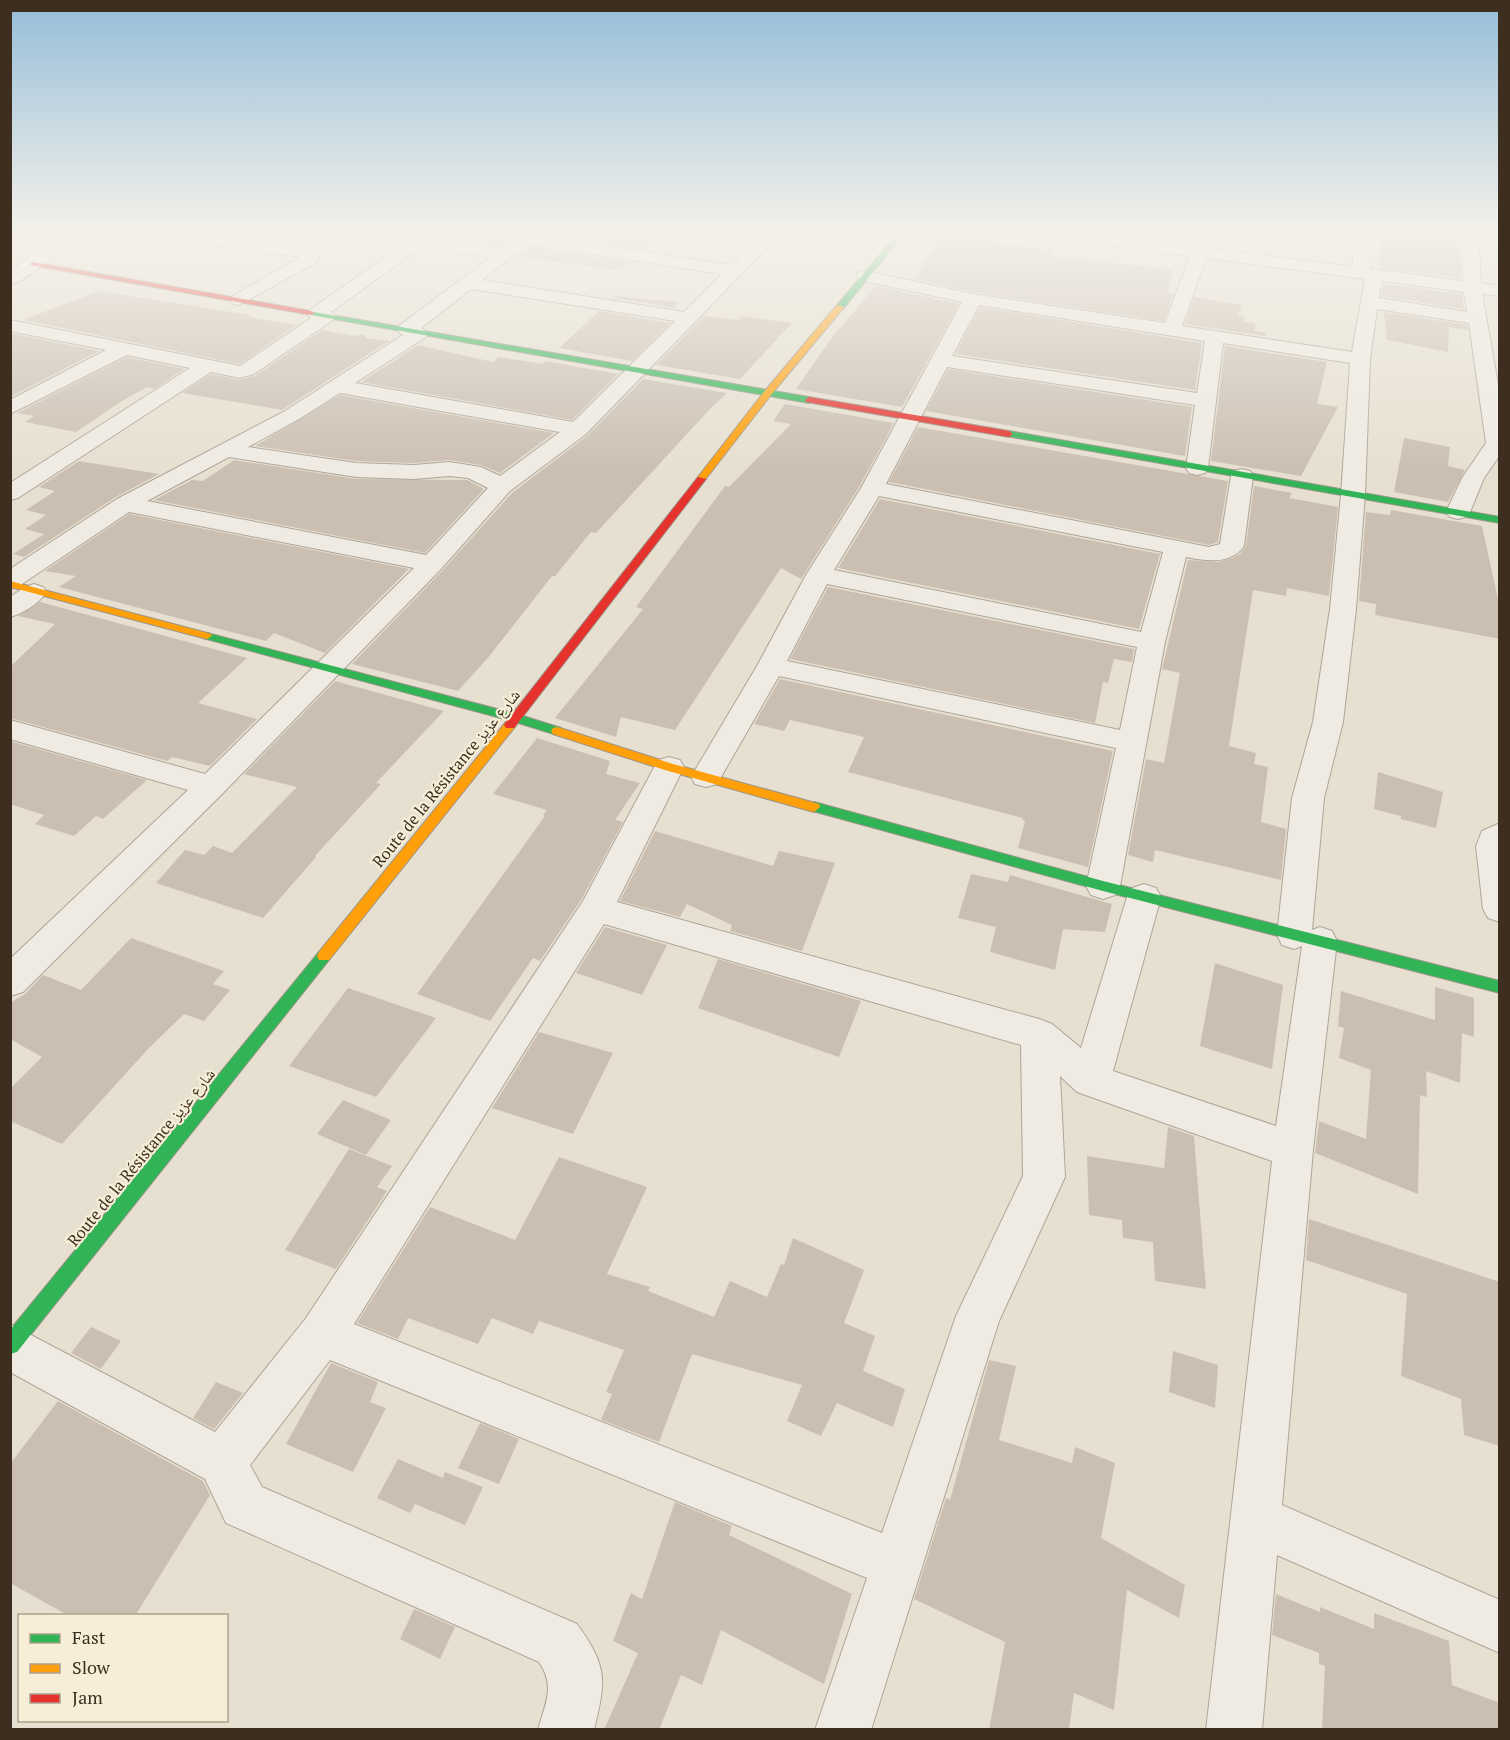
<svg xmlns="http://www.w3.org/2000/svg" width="1510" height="1740" font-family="'PT Serif','Noto Naskh Arabic',serif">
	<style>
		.building { fill: #cbbfb2 }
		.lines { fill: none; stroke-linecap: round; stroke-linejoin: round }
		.street-casing { stroke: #ada599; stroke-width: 2 }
		.fast-casing { stroke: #9c958a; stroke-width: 2 }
		.slow-casing { stroke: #9c958a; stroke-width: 2 }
		.jam-casing { stroke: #9c958a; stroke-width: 2 }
		.street { fill: #efebe3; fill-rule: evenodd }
		.fast { fill: #30b455; fill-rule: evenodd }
		.slow { fill: #ff9f0a; fill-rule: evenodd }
		.jam { fill: #e5322d; fill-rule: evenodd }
		.labels { text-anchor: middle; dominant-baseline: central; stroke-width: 4.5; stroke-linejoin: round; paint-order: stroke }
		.street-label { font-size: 16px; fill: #3d2e20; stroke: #f7eed8 }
	</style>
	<rect width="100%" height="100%" fill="#e7e0d1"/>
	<path class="building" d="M 477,230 L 673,230 L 646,250 L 532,233 L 512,239 L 502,247 L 476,243 Z
		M 1381,230 L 1460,230 L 1461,278 L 1379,268 Z
		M 941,235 L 1054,250 L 1051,256 L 1173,270 L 1167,293 L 1173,294 L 1164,321 L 973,292 L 915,279 Z
		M 533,247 L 631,262 L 619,271 L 517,256 L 526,249 Z
		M 1384,284 L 1462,294 L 1464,309 L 1382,296 Z
		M 875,286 L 959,304 L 902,407 L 796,389 L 838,329 L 840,329 Z
		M 99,291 L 250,315 L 248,317 L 296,325 L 240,364 L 23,320 Z
		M 616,296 L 678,302 L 675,308 L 613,298 Z
		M 1194,297 L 1242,305 L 1238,316 L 1244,317 L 1243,322 L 1256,323 L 1254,331 L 1267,333 L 1265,336 L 1185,324 Z
		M 980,307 L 1202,343 L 1195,390 L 955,354 Z
		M 599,311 L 670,323 L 632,361 L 559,348 Z
		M 1384,312 L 1467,325 L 1468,330 L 1449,327 L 1448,352 L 1387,340 Z
		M 704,316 L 739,320 L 741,316 L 792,323 L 740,379 L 656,365 Z
		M 322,330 L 354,336 L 364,334 L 366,338 L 389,341 L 282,410 L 182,393 L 211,374 L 240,380 L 255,376 Z
		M 10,333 L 99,351 L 10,397 Z
		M 418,345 L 493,362 L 498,357 L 543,364 L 545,361 L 618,374 L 572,420 L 361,382 Z
		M 1225,346 L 1327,362 L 1317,404 L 1338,407 L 1301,476 L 1211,461 Z
		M 127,357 L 184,369 L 154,389 L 147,387 L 122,401 L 76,432 L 25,422 L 34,416 L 17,413 Z
		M 948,369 L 1192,407 L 1185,456 L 926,411 Z
		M 643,379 L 727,393 L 708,411 L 596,533 L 591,532 L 555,576 L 552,576 L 487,659 L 458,691 L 352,664 L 443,570 L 512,493 L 587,436 Z
		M 340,395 L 554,433 L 500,473 L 481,465 L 449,460 L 414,463 L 356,461 L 255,446 Z
		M 785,404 L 894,423 L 859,487 L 801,579 L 781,568 L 675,730 L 621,717 L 616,737 L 555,718 L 643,609 L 636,607 L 725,486 L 729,487 L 791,424 L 773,421 Z
		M 918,427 L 1228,481 L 1218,542 L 1209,545 L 889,482 Z
		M 1404,438 L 1450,447 L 1448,466 L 1465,470 L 1448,502 L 1394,492 Z
		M 234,460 L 356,479 L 467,480 L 484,489 L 425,553 L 154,500 L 192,480 L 203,481 Z
		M 79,461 L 159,474 L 116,497 L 24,557 L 13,554 L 44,534 L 25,529 L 46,515 L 26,510 L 55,491 L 39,487 Z
		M 1254,486 L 1292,493 L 1289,498 L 1338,507 L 1329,596 L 1287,588 L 1286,596 L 1253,590 L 1229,746 L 1256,753 L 1254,764 L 1268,767 L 1261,822 L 1286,829 L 1281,880 L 1155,850 L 1153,862 L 1128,855 L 1146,759 L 1164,763 L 1180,673 L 1162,669 L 1188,560 L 1218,562 L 1233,558 L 1240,554 L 1246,546 Z
		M 880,499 L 1160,554 L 1139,629 L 838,568 Z
		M 1391,510 L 1482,526 L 1500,608 L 1500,639 L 1375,615 L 1376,604 L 1359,601 L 1366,512 L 1390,515 Z
		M 129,514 L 409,569 L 325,653 L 274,633 L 266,641 L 59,587 L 76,576 L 45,571 Z
		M 828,587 L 1134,649 L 1132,662 L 1114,659 L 1108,683 L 1103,682 L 1095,723 L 790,659 Z
		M 40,602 L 247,658 L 198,703 L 257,719 L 210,766 L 172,757 L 167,761 L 10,718 L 10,667 L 55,624 L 18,616 Z
		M 780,679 L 1113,751 L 1088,867 L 1018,848 L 1025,821 L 1022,820 L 1023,818 L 848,772 L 864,737 L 790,720 L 784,731 L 754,724 Z
		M 335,681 L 444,711 L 376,783 L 381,784 L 315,856 L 316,857 L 263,918 L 156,883 L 185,850 L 204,855 L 213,846 L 232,853 L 297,787 L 244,774 Z
		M 537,738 L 610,761 L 606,774 L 640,783 L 615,820 L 623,822 L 581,900 L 540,961 L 533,958 L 490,1021 L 417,994 L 545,816 L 543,815 L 547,810 L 493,794 Z
		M 10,741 L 147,780 L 103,819 L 96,816 L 74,836 L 35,824 L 44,815 L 10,804 Z
		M 1378,772 L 1443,792 L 1436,828 L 1401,819 L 1401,816 L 1374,809 Z
		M 655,831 L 773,866 L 779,851 L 835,863 L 802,951 L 730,931 L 732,925 L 687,904 L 680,917 L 620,901 Z
		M 971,874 L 1008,882 L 1010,875 L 1112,904 L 1105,932 L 1063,929 L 1055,970 L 990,952 L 996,927 L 958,918 Z
		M 605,927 L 667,945 L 642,995 L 576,973 Z
		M 131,938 L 224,971 L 213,984 L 230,990 L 204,1021 L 184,1014 L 147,1050 L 62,1144 L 10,1121 L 10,1089 L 42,1057 L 10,1039 L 10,1003 L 25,994 L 43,975 L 81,990 Z
		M 718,959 L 861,1001 L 839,1057 L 698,1008 Z
		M 1215,963 L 1283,985 L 1272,1069 L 1200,1046 Z
		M 1435,987 L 1474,998 L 1474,1037 L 1462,1033 L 1460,1083 L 1426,1071 L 1427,1097 L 1420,1095 L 1418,1194 L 1315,1153 L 1319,1121 L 1366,1139 L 1371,1070 L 1339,1058 L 1344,1028 L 1338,1026 L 1341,991 L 1435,1020 Z
		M 348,988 L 436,1018 L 376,1097 L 289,1066 Z
		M 539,1032 L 613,1053 L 573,1134 L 492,1108 Z
		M 343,1100 L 391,1120 L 366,1155 L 317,1134 Z
		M 1168,1127 L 1194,1136 L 1206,1289 L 1155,1281 L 1153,1242 L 1123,1238 L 1122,1220 L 1089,1215 L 1087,1156 L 1164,1168 Z
		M 349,1149 L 392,1166 L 377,1187 L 387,1191 L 336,1269 L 285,1250 Z
		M 559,1157 L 647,1187 L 607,1274 L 650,1287 L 648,1291 L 714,1317 L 730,1281 L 767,1297 L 781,1264 L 784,1265 L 793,1238 L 864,1270 L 844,1323 L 875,1336 L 863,1371 L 905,1389 L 893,1427 L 837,1403 L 821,1436 L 787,1421 L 802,1385 L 692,1354 L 659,1442 L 601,1420 L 612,1394 L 606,1392 L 624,1350 L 539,1321 L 533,1334 L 492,1318 L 478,1344 L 408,1318 L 398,1339 L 357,1323 L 430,1207 L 515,1240 Z
		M 1309,1219 L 1500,1282 L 1500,1446 L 1464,1435 L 1461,1399 L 1401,1376 L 1407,1294 L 1306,1260 Z
		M 91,1327 L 121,1341 L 101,1369 L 71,1353 Z
		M 1173,1351 L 1218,1365 L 1215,1408 L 1169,1392 Z
		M 989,1360 L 1016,1366 L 999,1440 L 1072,1463 L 1075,1447 L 1115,1463 L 1101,1538 L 1185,1585 L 1179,1618 L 1127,1590 L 1114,1710 L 1074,1693 L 1069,1730 L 989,1730 L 1005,1642 L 914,1599 L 946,1498 L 950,1500 Z
		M 331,1363 L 378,1382 L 370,1402 L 386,1408 L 353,1472 L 286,1444 Z
		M 216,1382 L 243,1393 L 214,1429 L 193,1418 Z
		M 58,1401 L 203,1481 L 210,1495 L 135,1616 L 69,1616 L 10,1583 L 10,1464 Z
		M 480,1423 L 519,1439 L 499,1484 L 458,1468 Z
		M 398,1459 L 443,1478 L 445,1472 L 483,1487 L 465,1525 L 415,1504 L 410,1513 L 377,1498 Z
		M 675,1502 L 732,1526 L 729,1535 L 852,1594 L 824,1684 L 721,1630 L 702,1685 L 681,1675 L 659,1730 L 604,1730 L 638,1653 L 613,1641 L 631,1593 L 642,1599 Z
		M 1276,1594 L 1320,1612 L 1320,1607 L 1374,1629 L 1374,1613 L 1449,1641 L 1452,1685 L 1500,1703 L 1500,1730 L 1322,1730 L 1325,1666 L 1319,1664 L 1319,1653 L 1272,1635 Z
		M 414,1609 L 455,1627 L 440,1659 L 400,1639 Z"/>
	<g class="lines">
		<g class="street-casing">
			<path id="street" d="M 61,230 L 78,230 C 67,245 28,281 10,285 L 10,272 Z
				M 130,230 L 171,230 L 312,249 L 320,254 L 315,263 L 239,305 L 233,304 L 230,300 L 233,296 L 300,257 L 138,235 Z
				M 314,230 L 357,230 L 503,249 L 513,241 L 532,235 L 731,265 L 767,230 L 784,230 L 586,434 L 510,491 L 441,569 L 222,794 L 23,992 L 10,996 L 10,959 L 188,790 L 10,739 L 10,720 L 205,774 L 414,568 L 129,512 L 19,586 L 10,588 L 10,569 L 117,499 L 285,411 L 403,335 L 397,330 L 399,326 L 491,257 L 420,248 L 331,312 L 336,316 L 333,320 L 254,374 L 240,378 L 211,372 L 18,498 L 10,500 L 10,483 L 190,368 L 127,355 L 10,414 L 10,400 L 106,350 L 10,331 L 10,320 L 240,366 L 311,318 L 307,314 L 310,310 L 402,245 L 322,235 ZM 533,245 L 722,274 L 684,312 L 482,280 L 525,247 ZM 471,289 L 675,321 L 573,422 L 355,383 L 426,337 L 428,333 L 421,328 ZM 340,393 L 560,432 L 500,476 L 481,467 L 449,462 L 414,465 L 356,463 L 248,447 L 299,419 ZM 229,457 L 356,477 L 414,479 L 449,476 L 468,478 L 488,488 L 426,555 L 147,501 Z
				M 1020,230 L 1063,230 L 1192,246 L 1195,230 L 1211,230 L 1208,248 L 1353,267 L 1352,230 L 1368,230 L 1370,269 L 1463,281 L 1462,230 L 1478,230 L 1481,283 L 1500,286 L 1500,296 L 1482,294 L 1500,395 L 1500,455 L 1484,478 L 1470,512 L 1466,517 L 1458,519 L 1450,517 L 1446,512 L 1462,478 L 1486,443 L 1469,323 L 1377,309 L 1370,359 L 1365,495 L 1356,609 L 1343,722 L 1324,798 L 1312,930 L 1320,927 L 1332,931 L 1337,941 L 1313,1150 L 1282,1505 L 1500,1600 L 1500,1653 L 1277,1555 L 1262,1730 L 1206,1730 L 1272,1161 L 1077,1092 L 1060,1076 L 1065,1177 L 999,1321 L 871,1730 L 815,1730 L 867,1578 L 330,1360 L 250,1465 L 262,1487 L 577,1624 C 608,1667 606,1680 594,1730 L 538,1730 C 545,1703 556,1687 539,1662 L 226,1523 L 205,1479 L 10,1372 L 10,1324 L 215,1432 L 306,1318 L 583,901 L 658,760 L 669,757 L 680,760 L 684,767 L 617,902 L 1039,1019 L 1052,1024 L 1081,1048 L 1127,897 L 1132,888 L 1144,884 L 1156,888 L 1161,897 L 1113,1071 L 1276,1126 L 1302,946 L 1294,949 L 1282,945 L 1277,935 L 1292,798 L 1313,722 L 1330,609 L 1341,495 L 1350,363 L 1223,343 L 1208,468 L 1205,473 L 1197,475 L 1189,473 L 1186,468 L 1195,405 L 947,367 L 886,484 L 1209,547 L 1220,544 L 1231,476 L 1234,471 L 1242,469 L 1250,471 L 1253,476 L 1244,546 C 1231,565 1206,561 1186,557 L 1165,642 L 1120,886 L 1115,895 L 1103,899 L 1091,895 L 1086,886 L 1116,748 L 779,676 L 717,784 L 706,787 L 695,784 L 691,777 L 757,666 L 806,575 L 861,488 L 962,302 L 859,280 L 856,276 L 859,272 L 865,271 L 973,294 L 1165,323 L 1190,256 L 1028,235 ZM 1206,258 L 1365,279 L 1352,352 L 1182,326 ZM 1382,281 L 1464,292 L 1467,312 L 1379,298 ZM 979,305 L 1205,341 L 1197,393 L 952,356 ZM 879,496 L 1163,552 L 1141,632 L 834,570 ZM 827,584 L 1137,647 L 1120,730 L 787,661 ZM 604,924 L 1021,1045 L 1023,1176 L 956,1316 L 882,1533 L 354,1324 Z
				M 34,584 L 43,587 L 47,592 C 39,603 24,613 10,617 L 10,597 L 25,587 Z
				M 1500,823 L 1500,922 L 1488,918 L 1483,909 L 1476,846 L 1482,831 Z"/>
		</g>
		<g class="fast-casing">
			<path id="fast" d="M 901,230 L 907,230 L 843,309 L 837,309 L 837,305 Z
				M 308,311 L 809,397 L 813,400 L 809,403 L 311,315 L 307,313 Z
				M 1009,431 L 1500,517 L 1500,523 L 1006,436 L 1006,432 Z
				M 207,633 L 520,715 L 561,728 L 563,731 L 557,735 L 512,721 L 203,638 L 203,634 Z
				M 814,802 L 1103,881 L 1500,981 L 1500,993 L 1103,891 L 809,810 L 808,807 L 809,804 Z
				M 324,950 L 329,952 L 331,956 L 329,960 L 17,1352 L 10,1354 L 10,1330 L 319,952 Z"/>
		</g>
		<g class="slow-casing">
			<path id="slow" d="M 837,305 L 844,307 L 770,396 L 704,481 L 698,481 L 698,477 L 764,392 Z
				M 10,581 L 211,634 L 212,636 L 207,639 L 10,587 Z
				M 510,721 L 516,725 L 514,728 L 329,960 L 319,960 L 317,956 L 319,952 L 506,722 Z
				M 557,727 L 673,764 L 819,804 L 820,807 L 814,812 L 665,770 L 553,734 L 551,731 L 553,728 Z"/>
		</g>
		<g class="jam-casing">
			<path id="jam" d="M 32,262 L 311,311 L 315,313 L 311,315 L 30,265 Z
				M 809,397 L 1009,431 L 1013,434 L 1009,437 L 806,402 L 805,400 Z
				M 698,477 L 706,479 L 514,728 L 506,728 L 504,725 L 506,722 Z"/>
		</g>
		<use href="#street" class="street"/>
		<use href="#fast" class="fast"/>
		<use href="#slow" class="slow"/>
		<use href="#jam" class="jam"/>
	</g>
	<linearGradient id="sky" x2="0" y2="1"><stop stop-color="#96bed9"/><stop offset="0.49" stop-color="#f4f1ea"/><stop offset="1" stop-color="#f4f1ea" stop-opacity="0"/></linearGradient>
	<rect width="1510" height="473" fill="url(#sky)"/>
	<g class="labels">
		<g class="street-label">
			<text transform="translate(446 778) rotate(-51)">Route de la Résistance شارع عزيز</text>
			<text transform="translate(141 1157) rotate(-51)">Route de la Résistance شارع عزيز</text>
		</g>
	</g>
	<rect width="1510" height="1740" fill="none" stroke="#3d2e20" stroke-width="24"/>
	<rect x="18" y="1614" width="210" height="108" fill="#f7eed8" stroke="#ada18e" stroke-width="1.5"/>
	<rect x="30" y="1634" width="30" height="9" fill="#30b455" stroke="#ada18e" stroke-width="1.5"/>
	<text x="72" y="1644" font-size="18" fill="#3d2e20">Fast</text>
	<rect x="30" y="1664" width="30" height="9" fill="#ff9f0a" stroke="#ada18e" stroke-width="1.5"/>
	<text x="72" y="1674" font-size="18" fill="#3d2e20">Slow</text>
	<rect x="30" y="1694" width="30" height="9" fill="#e5322d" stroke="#ada18e" stroke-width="1.5"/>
	<text x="72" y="1704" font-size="18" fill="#3d2e20">Jam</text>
</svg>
